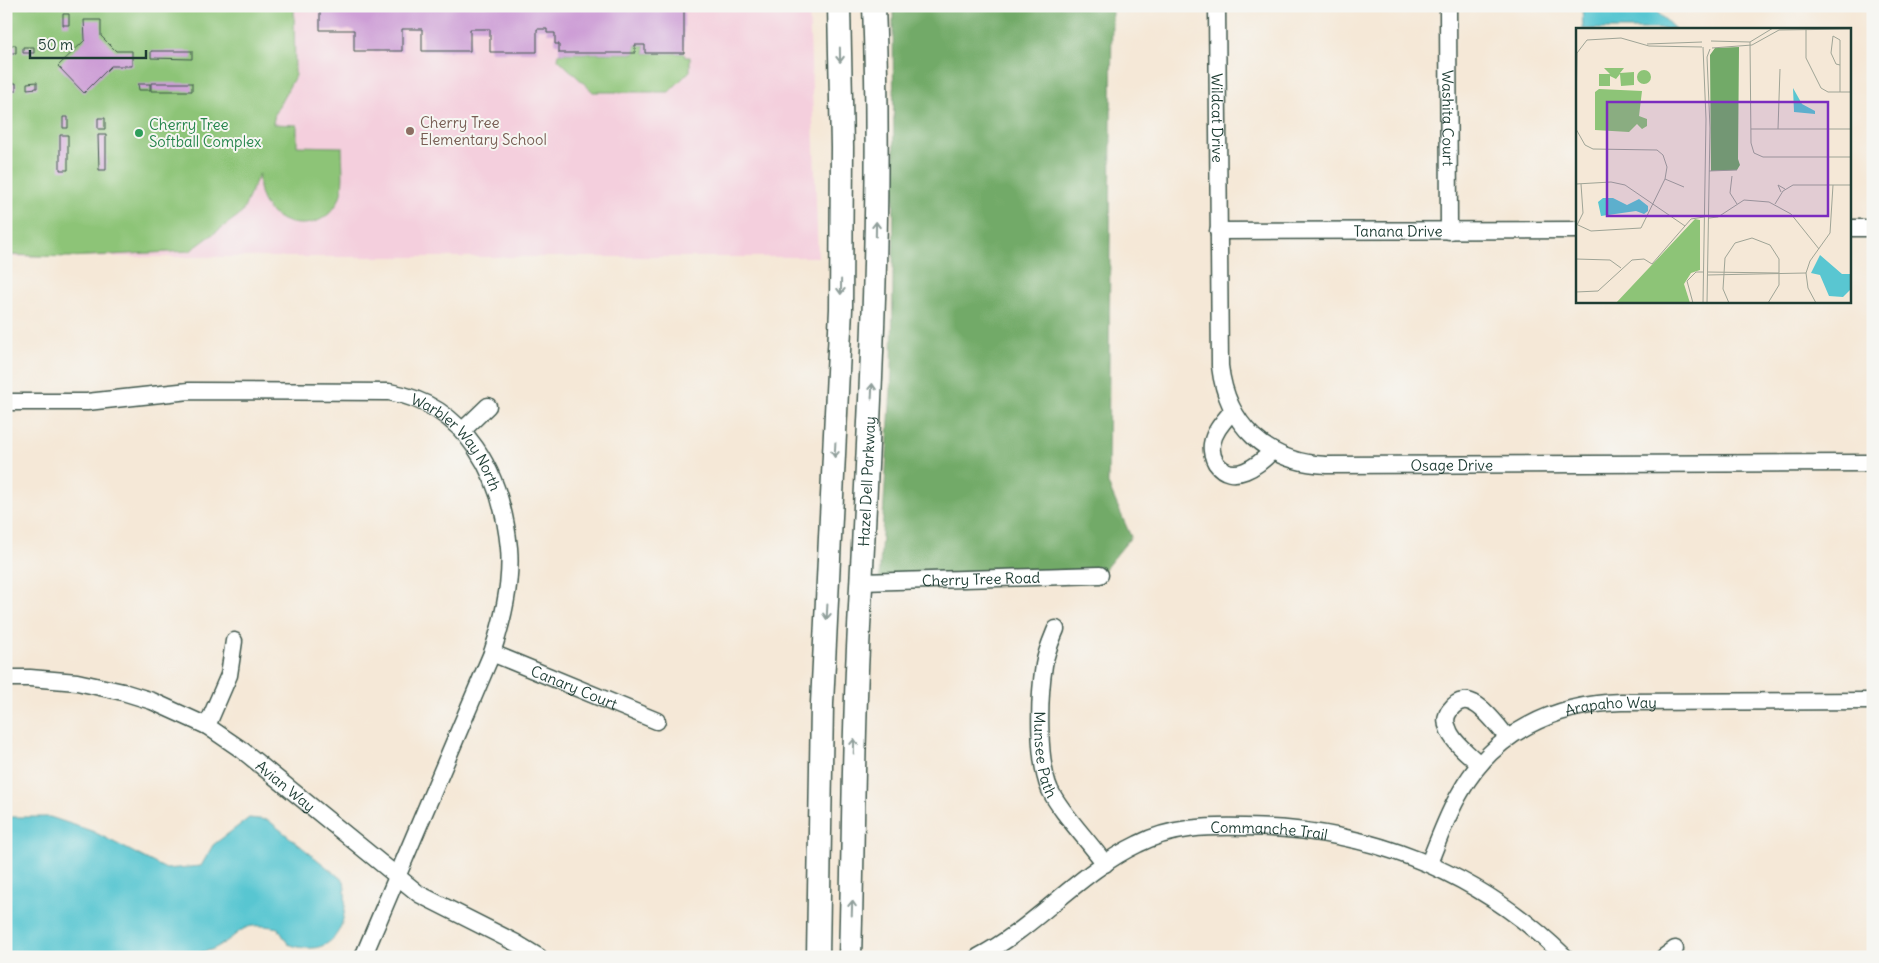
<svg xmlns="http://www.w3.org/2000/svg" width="1879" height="963" font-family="Delius,sans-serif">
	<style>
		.built { fill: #f4cfdd }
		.green { fill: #8dc477; stroke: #568056 }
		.forest { fill: #72aa68; stroke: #48744e }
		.water { fill: #59c6d1; stroke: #3c8282 }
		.building { fill: #cd9ed6 }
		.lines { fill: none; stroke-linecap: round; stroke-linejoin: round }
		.street-casing { stroke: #3f574c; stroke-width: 19 }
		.secondary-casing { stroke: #3f574c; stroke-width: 25 }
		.street { stroke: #fff; stroke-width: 16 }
		.secondary { stroke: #fff; stroke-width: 22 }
		.oneway { stroke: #8f9e9a }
		.education-dot { fill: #8d6e63; stroke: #f6f6f2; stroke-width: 2 }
		.leisure-dot { fill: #2e9e5b; stroke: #f6f6f2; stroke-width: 2 }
		.labels { text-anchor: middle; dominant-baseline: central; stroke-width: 4; stroke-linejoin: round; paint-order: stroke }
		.street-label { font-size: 15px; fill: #1f3d34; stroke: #f6f6f2 }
		.education-label { font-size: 15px; fill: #785e54; stroke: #f6f6f2; text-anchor: start }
		.leisure-label { font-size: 15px; fill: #27864d; stroke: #f6f6f2; text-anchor: start }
		.inset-road { fill: none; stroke: #9fa496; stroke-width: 1 }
		.view { fill: #7b2cbf; fill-opacity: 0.15; stroke: #7b2cbf; stroke-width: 2.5 }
		.inset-edge { fill: none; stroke: #1f3d34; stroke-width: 2.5 }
	</style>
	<rect width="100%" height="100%" fill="#f6f6f2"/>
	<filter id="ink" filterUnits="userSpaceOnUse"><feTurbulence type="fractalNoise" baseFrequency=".02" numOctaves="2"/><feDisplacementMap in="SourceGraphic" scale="10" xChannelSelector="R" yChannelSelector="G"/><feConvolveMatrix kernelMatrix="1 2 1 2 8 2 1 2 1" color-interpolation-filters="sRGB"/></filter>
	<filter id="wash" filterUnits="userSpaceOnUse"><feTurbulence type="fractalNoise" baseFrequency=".0096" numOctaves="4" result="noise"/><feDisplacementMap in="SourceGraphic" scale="20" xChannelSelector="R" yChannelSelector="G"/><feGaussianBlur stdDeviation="1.12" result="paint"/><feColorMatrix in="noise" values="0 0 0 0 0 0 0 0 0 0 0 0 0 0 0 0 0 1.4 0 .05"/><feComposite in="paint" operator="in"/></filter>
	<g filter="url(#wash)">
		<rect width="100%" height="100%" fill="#f5e8d7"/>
		<path class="built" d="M 6,6 L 809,6 L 818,257 L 6,257 Z"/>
		<path class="green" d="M 6,6 L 294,6 L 295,76 L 275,113 L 273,124 L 297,125 L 297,146 L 342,147 C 342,160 344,176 342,189 C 332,243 253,232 259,174 L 242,213 L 190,251 L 69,257 L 6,255 Z
			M 635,45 L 645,45 L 645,53 L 684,53 L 685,57 L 690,57 L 690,71 L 669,92 L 593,92 L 558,59 L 559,53 L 635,53 Z"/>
		<path class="forest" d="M 893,6 L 1112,6 L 1108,484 L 1131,537 L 1100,575 L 879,582 L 892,372 L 894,184 Z"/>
		<path class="water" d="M 1582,6 L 1655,6 L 1657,12 L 1675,29 L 1583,29 Z
			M 6,817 L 50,817 L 92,831 L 166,869 L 201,866 L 213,845 L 249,818 L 268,820 L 344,881 C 350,923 336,961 288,944 L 278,928 C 239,921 246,931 217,947 C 211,951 201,952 194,954 L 6,957 Z"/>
		<g id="blocks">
			<path class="building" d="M 320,6 L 684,6 L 684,53 L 645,53 L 645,45 L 635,45 L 635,53 L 559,53 L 559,44 L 555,44 L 555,33 L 547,33 L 547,29 L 537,29 L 537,52 L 490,52 L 490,29 L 470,29 L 470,51 L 422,51 L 422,29 L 402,29 L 402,51 L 354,51 L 354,30 L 320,30 Z
				M 63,14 L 69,14 L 69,25 L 63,25 Z
				M 84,20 L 101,20 L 101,36 L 116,51 L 132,51 L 132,66 L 111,66 L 84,93 L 58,66 L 85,40 Z
				M 6,45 L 16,45 L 16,53 L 6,53 Z
				M 23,47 L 34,47 L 34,53 L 23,53 Z
				M 151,51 L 192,51 L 192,59 L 151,58 Z
				M 37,82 L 37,88 L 27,89 L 27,83 Z
				M 6,83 L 16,83 L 16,91 L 6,91 Z
				M 151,83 L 192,83 L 192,91 L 151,91 Z
				M 138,84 L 150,84 L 150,90 L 139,90 Z
				M 63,117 L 68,117 L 68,128 L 63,128 Z
				M 98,118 L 105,118 L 105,129 L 98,129 Z
				M 60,135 L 68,135 L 68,170 L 60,170 Z
				M 98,135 L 106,135 L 106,170 L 99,170 Z"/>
		</g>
	</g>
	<g filter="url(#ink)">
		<use href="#blocks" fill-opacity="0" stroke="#3f574c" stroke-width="1"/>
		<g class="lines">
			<g class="street-casing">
				<g id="street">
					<path id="s1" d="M 1217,6 L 1220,366 C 1227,425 1266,462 1326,465 L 1873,463"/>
					<path id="s2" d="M 1448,6 L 1449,231"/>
					<path d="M 1850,228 L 1873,228"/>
					<path id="s3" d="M 1218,231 L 1578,230"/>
					<path id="s4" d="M 6,402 L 87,402 L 189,391 L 389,392 C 467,405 502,476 509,548 C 512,583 503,620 492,653 L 363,957"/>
					<path d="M 1232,411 C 1224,421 1214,431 1212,444 C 1211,450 1213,458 1216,463 C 1232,486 1259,465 1272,451"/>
					<path d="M 463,430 L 488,406"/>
					<path id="s5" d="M 862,582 L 1100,575"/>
					<path id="s6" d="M 1056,629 C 1051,641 1046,652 1044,665 C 1039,697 1037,761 1050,790 C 1061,813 1089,841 1105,864"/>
					<path id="s7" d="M 492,653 L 657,721"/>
					<path id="s8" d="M 6,678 L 30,678 L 77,682 L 123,692 L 152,701 L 207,726 L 242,750 L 419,894 L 516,943 L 539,957"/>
					<path d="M 207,726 L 229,675 L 234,641"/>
					<path d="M 1479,764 C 1469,754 1452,742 1448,728 C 1445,722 1446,715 1450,710 C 1469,683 1495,723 1507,737"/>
					<path id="s9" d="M 1429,863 C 1439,839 1447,815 1460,793 C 1493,733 1554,704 1621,702 L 1873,701"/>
					<path id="s10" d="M 978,957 C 1036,927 1079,872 1138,844 C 1171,827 1208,826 1245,827 C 1367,828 1476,870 1565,957"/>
					<path d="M 1664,957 L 1675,949"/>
				</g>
			</g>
			<g class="secondary-casing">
				<g id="secondary">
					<path d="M 818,957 L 822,704 L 841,309 L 842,147 L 839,6"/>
					<path id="s11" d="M 850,957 C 853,861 853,766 857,670 C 867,449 883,228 874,6"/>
				</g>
			</g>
			<use href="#street" class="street"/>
			<use href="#secondary" class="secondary"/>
		</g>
		<defs><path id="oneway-shaft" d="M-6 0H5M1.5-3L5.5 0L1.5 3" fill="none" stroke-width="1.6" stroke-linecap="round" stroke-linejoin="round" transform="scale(1.25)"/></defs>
		<g class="oneway">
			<use href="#oneway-shaft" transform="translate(840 55) rotate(89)"/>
			<use href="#oneway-shaft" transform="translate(876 229) rotate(-89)"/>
			<use href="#oneway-shaft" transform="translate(841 287) rotate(91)"/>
			<use href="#oneway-shaft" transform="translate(872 391) rotate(-87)"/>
			<use href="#oneway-shaft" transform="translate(835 450) rotate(93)"/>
			<use href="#oneway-shaft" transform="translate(827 612) rotate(93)"/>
			<use href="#oneway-shaft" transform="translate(854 746) rotate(-88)"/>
			<use href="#oneway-shaft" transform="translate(852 908) rotate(-88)"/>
		</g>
	</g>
	<circle class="education-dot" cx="410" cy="131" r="5"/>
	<circle class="leisure-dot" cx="139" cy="133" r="5"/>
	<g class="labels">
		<g class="street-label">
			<text stroke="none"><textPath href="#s1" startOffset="112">Wildcat Drive</textPath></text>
			<text stroke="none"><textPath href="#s2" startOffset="112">Washita Court</textPath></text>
			<text stroke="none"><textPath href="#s3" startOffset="180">Tanana Drive</textPath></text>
			<text stroke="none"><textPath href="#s4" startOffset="472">Warbler Way North</textPath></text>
			<text stroke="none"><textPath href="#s1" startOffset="645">Osage Drive</textPath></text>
			<text stroke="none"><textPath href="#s11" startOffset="476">Hazel Dell Parkway</textPath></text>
			<text stroke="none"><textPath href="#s5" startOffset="119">Cherry Tree Road</textPath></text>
			<text stroke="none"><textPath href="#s7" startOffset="89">Canary Court</textPath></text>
			<text stroke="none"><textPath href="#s9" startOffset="260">Arapaho Way</textPath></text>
			<text stroke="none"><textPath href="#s6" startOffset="128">Munsee Path</textPath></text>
			<text stroke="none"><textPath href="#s8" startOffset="308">Avian Way</textPath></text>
			<text stroke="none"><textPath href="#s10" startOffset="330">Commanche Trail</textPath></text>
		</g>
		<g class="education-label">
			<text x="420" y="122">Cherry Tree<tspan x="420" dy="17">Elementary School</tspan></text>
		</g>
		<g class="leisure-label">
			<text x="149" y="124">Cherry Tree<tspan x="149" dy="17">Softball Complex</tspan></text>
		</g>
	</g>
	<g transform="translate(1576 28)">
		<rect width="275" height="275" fill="#f5e8d7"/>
		<path d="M 28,40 L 48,40 L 44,45 L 58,44 L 58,57 L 45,58 L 44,46 L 40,51 L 34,48 L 34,58 L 23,58 L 23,46 L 34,46 ZM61 49a7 7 0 1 1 14 0a7 7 0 1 1-14 0ZM 23,61 L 66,63 L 63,88 L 71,91 L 71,98 L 66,101 L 61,96 L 53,104 L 19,102 L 19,64 ZM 119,191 L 124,192 L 124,242 L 115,245 L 108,256 L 114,275 L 40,275 Z" fill="#8dc477"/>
		<path d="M 163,19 L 162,131 L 164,137 L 161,142 L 135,143 L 134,27 L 139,20 Z" fill="#72aa68"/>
		<path d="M 217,60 L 226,76 L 239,83 L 239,86 L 218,84 ZM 27,170 L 37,170 L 51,177 L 63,171 L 72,178 L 72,183 L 68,186 L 60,183 L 25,188 L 22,174 ZM 244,227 L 266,246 L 275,246 L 275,261 L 267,269 L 253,268 L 244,247 L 235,245 Z" fill="#59c6d1"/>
		<path class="inset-road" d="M 230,0 L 230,30 L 245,60 L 252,64 L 275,64M 135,13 L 174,14 L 197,0M 174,14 L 175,115 L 178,125 L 187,129 L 275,129M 71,16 L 126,14M 127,19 L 130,91 L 127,275M 136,20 L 176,17 L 203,2 L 275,1M 264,37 L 260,36 L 255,25 L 257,8 L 264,12 L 264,64M 0,82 L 1,25 L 11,12 L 45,10 L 73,18 L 126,19M 0,101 L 9,117 L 17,121 L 81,122 L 87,127 L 91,139 L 89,151 L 65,200 L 15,203 L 2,197M 175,101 L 275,101M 202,101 L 204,41M 133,143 L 161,142M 156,148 L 154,165 L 161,176M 89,151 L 108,159M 0,156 L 35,154 L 49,157 L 109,198M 205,164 L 202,157 L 209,161M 199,176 L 207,163 L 217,157 L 275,157M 133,190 L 142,189 L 168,172 L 193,174 L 215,186 L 243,221M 0,199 L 7,185 L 5,156M 0,231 L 34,232 L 45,240M 131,244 L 203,245M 131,247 L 230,245M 0,264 L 22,263 L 56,232 L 68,231 L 76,236 L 115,191 L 128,189M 117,275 L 111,253 L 120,244 L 127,244M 131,275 L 134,100 L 131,29 L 134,21M 153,275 L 147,261 L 149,230 L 159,215 L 176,210 L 194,217 L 203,231 L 203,257 L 192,275M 240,275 L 232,260 L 230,245 L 234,233 L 254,205 L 257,157"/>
		<path class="view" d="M 31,74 L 252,74 L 252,188 L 31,188 Z"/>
		<rect width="275" height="275" class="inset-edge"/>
	</g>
	<rect width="1879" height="963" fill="none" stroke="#f6f6f2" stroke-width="25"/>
	<path d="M30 50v8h116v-8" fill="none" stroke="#1f3d34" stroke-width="2.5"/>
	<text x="38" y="50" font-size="15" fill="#1f3d34" stroke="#f6f6f2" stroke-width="4" paint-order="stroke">50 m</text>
</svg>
